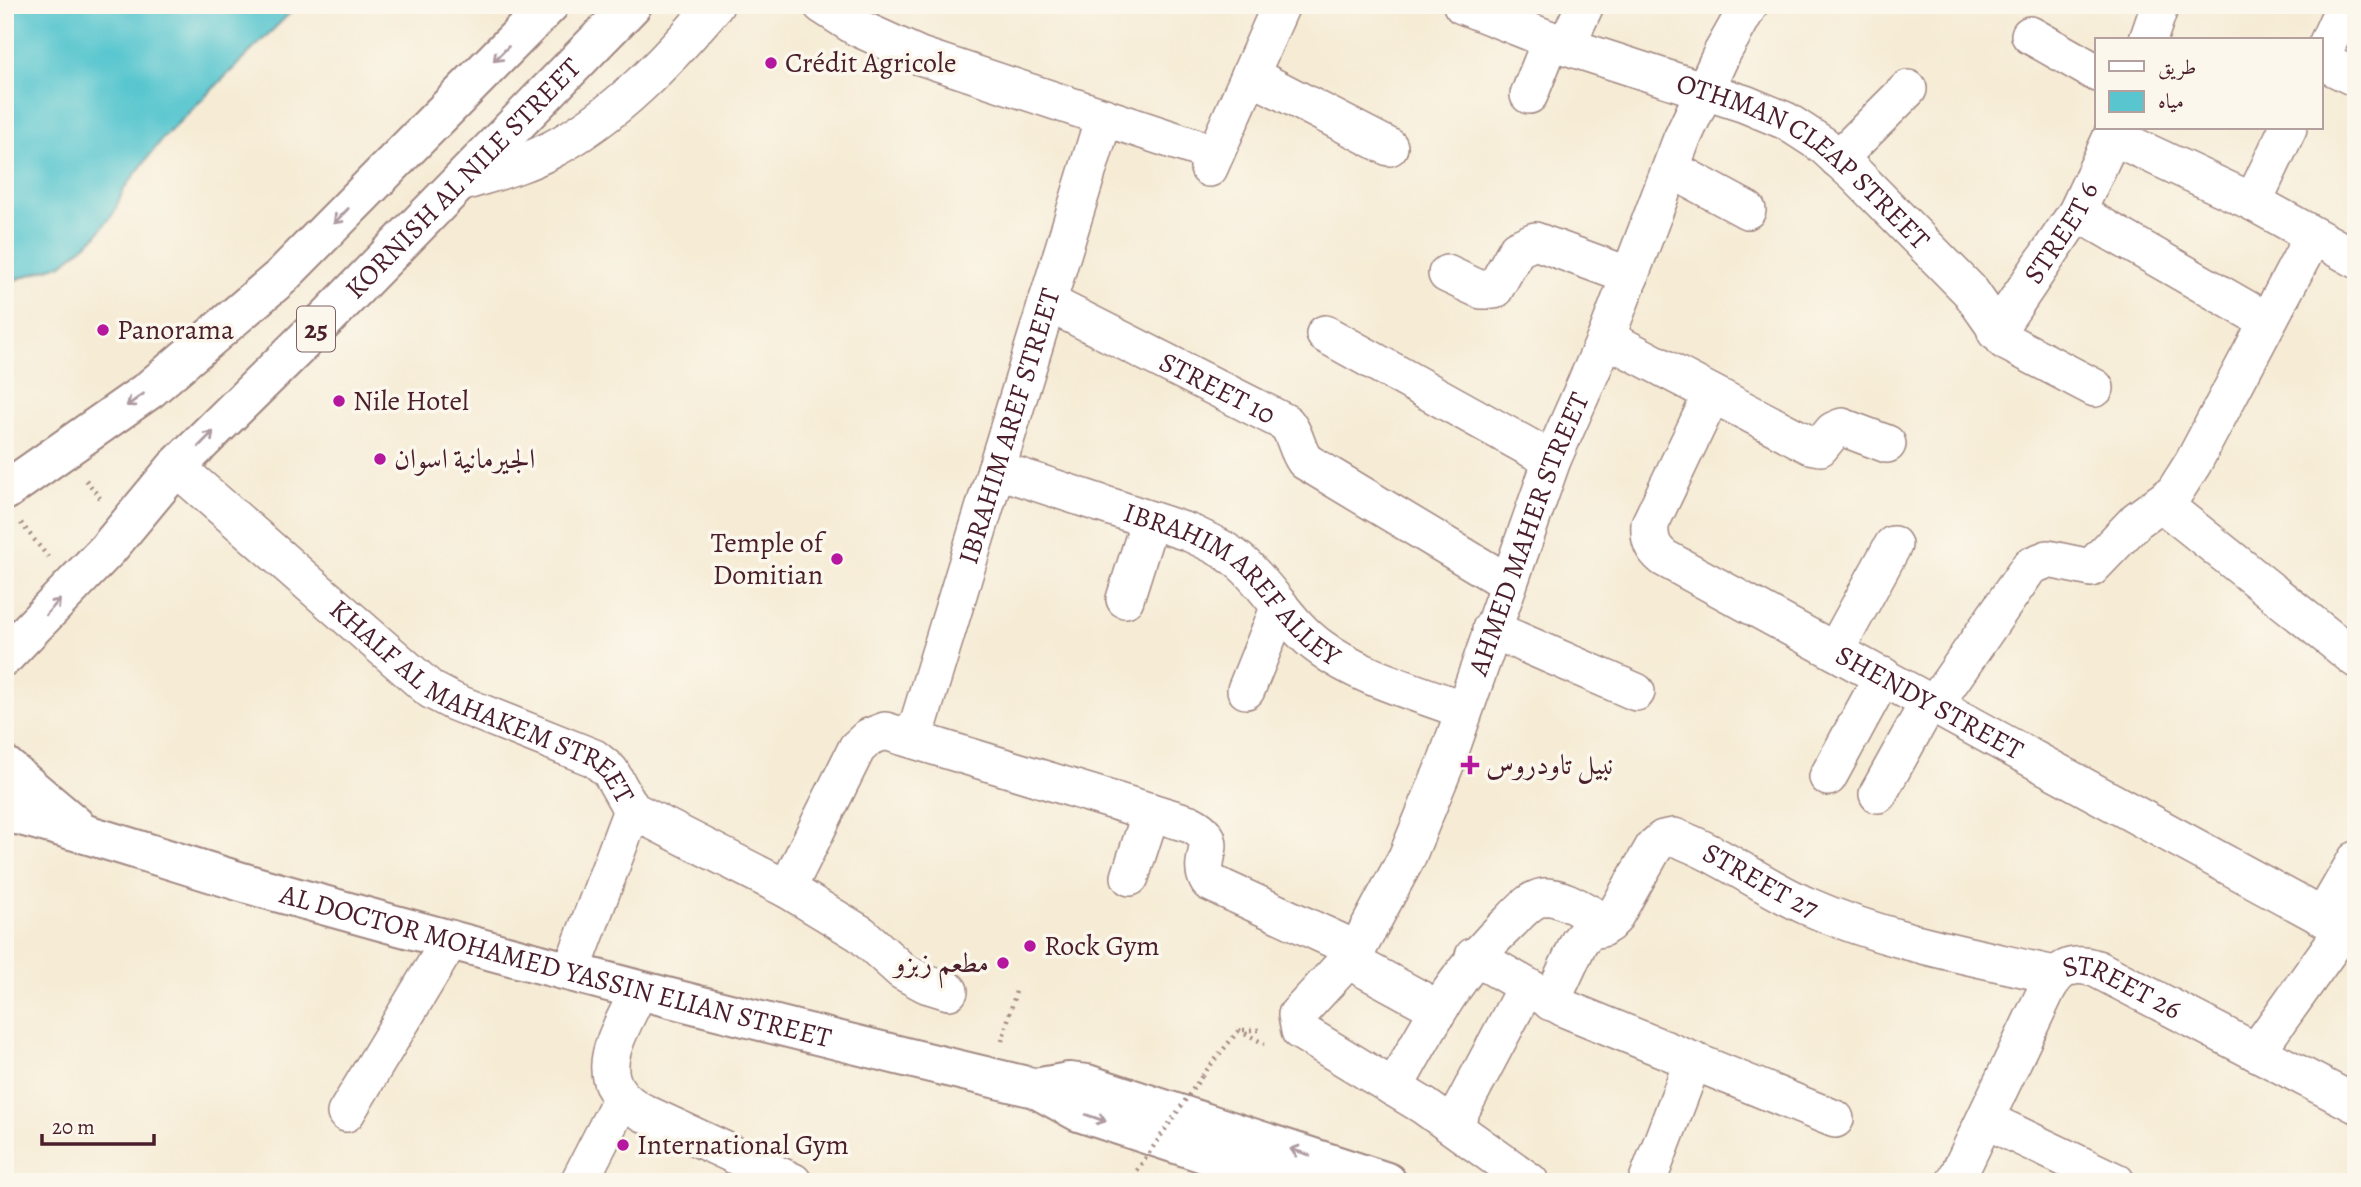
<svg xmlns="http://www.w3.org/2000/svg" width="2361" height="1187" font-family="Alegreya,Amiri,serif">
	<style>
		.water { fill: #59c6cf; stroke: #52727d; stroke-width: 2 }
		.lines { fill: none; stroke-linecap: round; stroke-linejoin: round }
		.street-casing { stroke: #a08680; stroke-width: 40 }
		.secondary-casing { stroke: #a08680; stroke-width: 42 }
		.primary-casing { stroke: #a08680; stroke-width: 42 }
		.path { stroke: #a08680; stroke-width: 4.5; stroke-dasharray: 2 5; stroke-linecap: butt }
		.street { stroke: #fff; stroke-width: 37 }
		.secondary { stroke: #fff; stroke-width: 38 }
		.primary { stroke: #fff; stroke-width: 38 }
		.path-bridge { stroke: #a08680; stroke-width: 4.5; stroke-dasharray: 2 5; stroke-linecap: butt }
		.oneway { stroke: #ae9aa0 }
		.poi-dot { fill: #b5179e; stroke: #fbf7ec; stroke-width: 2.5 }
		.labels { text-anchor: middle; dominant-baseline: central; stroke-width: 7; stroke-linejoin: round; paint-order: stroke }
		.shield { fill: #fbf7ec; stroke: #7f6065; stroke-width: 2 }
		.shield-label { font-size: 26px; font-weight: bold; fill: #4a1f2b }
		.poi-label { font-size: 28px; fill: #4a1f2b; stroke: #fbf7ec; text-anchor: start }
		.street-label { font-size: 28px; fill: #4a1f2b; stroke: #fbf7ec }
	</style>
	<rect width="100%" height="100%" fill="#fbf7ec"/>
	<filter id="ink" filterUnits="userSpaceOnUse"><feTurbulence type="fractalNoise" baseFrequency=".0143" numOctaves="2"/><feDisplacementMap in="SourceGraphic" scale="14" xChannelSelector="R" yChannelSelector="G"/><feConvolveMatrix kernelMatrix="1 2 1 2 8 2 1 2 1" color-interpolation-filters="sRGB"/></filter>
	<filter id="wash" filterUnits="userSpaceOnUse"><feTurbulence type="fractalNoise" baseFrequency=".00686" numOctaves="4" result="noise"/><feDisplacementMap in="SourceGraphic" scale="28" xChannelSelector="R" yChannelSelector="G"/><feGaussianBlur stdDeviation="1.57" result="paint"/><feColorMatrix in="noise" values="0 0 0 0 0 0 0 0 0 0 0 0 0 0 0 0 0 1.4 0 .05"/><feComposite in="paint" operator="in"/></filter>
	<g filter="url(#wash)">
		<rect width="100%" height="100%" fill="#f6ecd6"/>
		<path class="water" d="M 5,5 L 298,5 L 163,138 L 124,189 L 113,214 L 95,237 L 62,264 L 5,283 Z"/>
	</g>
	<g filter="url(#ink)">
		<g class="lines">
			<g class="street-casing">
				<g id="street">
					<path d="M 822,5 L 856,27 L 920,56 L 1215,154"/>
					<path id="s1" d="M 1462,5 L 1566,46 L 1745,104 L 1786,121 L 1823,145 L 1856,175 L 1970,291 L 2005,341 L 2095,388"/>
					<path d="M 2030,35 L 2097,73"/>
					<path d="M 2148,40 L 2160,5"/>
					<path d="M 1566,46 L 1585,5"/>
					<path d="M 2321,58 L 2345,5"/>
					<path d="M 2321,61 L 2356,78"/>
					<path d="M 1250,75 L 1389,147"/>
					<path d="M 1529,95 L 1551,40"/>
					<path d="M 2112,136 L 2253,202 L 2356,259"/>
					<path d="M 1838,159 L 1908,89"/>
					<path d="M 1209,168 L 1281,5"/>
					<path d="M 1671,169 L 1747,210"/>
					<path d="M 458,184 C 487,174 521,166 549,151 C 615,117 668,60 715,5"/>
					<path d="M 2253,202 L 2288,128"/>
					<path d="M 2077,212 L 2267,321"/>
					<path d="M 1447,274 L 1481,290 L 1494,290 L 1517,249 L 1535,241 L 1630,276"/>
					<path id="s2" d="M 1047,302 L 1286,423 C 1296,434 1296,449 1305,461 L 1508,583"/>
					<path id="s3" d="M 1996,332 L 2077,212 L 2116,128"/>
					<path d="M 1325,334 L 1552,460"/>
					<path d="M 1606,338 L 1810,445 L 1820,447 L 1833,431 L 1842,427 L 1887,444"/>
					<path id="s4" d="M 1712,394 L 1650,524 C 1649,540 1652,548 1664,558 L 2356,935"/>
					<path id="s5" d="M 176,467 L 431,690 L 454,702 L 594,758 L 610,771 L 632,810 L 787,889 L 861,934 L 902,971 L 926,984 L 949,991"/>
					<path id="s6" d="M 996,469 L 1190,533 C 1209,542 1229,551 1245,566 C 1272,592 1290,626 1321,648 C 1361,678 1417,692 1463,710"/>
					<path d="M 2161,503 L 2356,659"/>
					<path d="M 1125,599 L 1150,520"/>
					<path d="M 1491,629 L 1636,692"/>
					<path d="M 1835,651 L 1893,545"/>
					<path d="M 1246,690 L 1280,606"/>
					<path d="M 1934,705 L 2030,566 L 2048,559 L 2091,568 L 2137,520 L 2174,493 L 2193,463 L 2313,236"/>
					<path id="s7" d="M 914,738 L 1104,117"/>
					<path d="M 1828,777 L 1883,676"/>
					<path d="M 1878,794 L 1929,702"/>
					<path d="M 1130,877 L 1151,812"/>
					<path d="M 787,889 L 857,748 L 869,737 L 885,731 L 1190,824 C 1226,842 1194,858 1209,882 L 1357,950"/>
					<path d="M 2323,917 L 2356,860"/>
					<path d="M 1474,956 L 1566,1009 L 1835,1119"/>
					<path d="M 1348,960 L 1438,1009"/>
					<path d="M 571,972 L 632,810"/>
					<path d="M 639,990 C 618,1037 583,1081 644,1113 L 793,1182"/>
					<path id="s8" d="M 1551,1002 L 1579,942 L 1588,931 L 1602,928 L 1613,919 L 1654,847 L 1663,839 L 1674,837 C 1721,854 1762,886 1807,906 C 1886,941 1971,956 2054,975"/>
					<path d="M 2256,1052 L 2344,929"/>
					<path d="M 1394,1088 C 1430,1024 1455,973 1510,922 C 1520,912 1530,899 1544,897 C 1563,895 1591,916 1608,924"/>
					<path d="M 346,1113 L 451,939"/>
					<path d="M 1986,1120 L 2116,1182"/>
					<path d="M 1453,1125 L 1526,987"/>
					<path d="M 579,1182 L 622,1098"/>
					<path id="s9" d="M 1530,1182 L 1424,1106 L 1300,1031 L 1297,1015 L 1357,950 L 1407,857 L 1447,760 L 1552,460 L 1606,338 L 1681,141 L 1722,53 L 1749,5"/>
					<path d="M 1647,1182 L 1693,1061"/>
					<path id="s10" d="M 1955,1182 L 2047,989 C 2059,967 2073,961 2097,969 L 2356,1104"/>
				</g>
			</g>
			<g class="secondary-casing">
				<g id="secondary">
					<path d="M 5,766 L 75,825"/>
					<path id="s11" d="M 5,812 C 92,833 176,863 262,888 C 518,960 776,1027 1035,1088 L 1079,1112 L 1292,1182"/>
					<path d="M 1035,1088 L 1069,1082 L 1087,1084 L 1387,1182"/>
				</g>
			</g>
			<g class="primary-casing">
				<g id="primary">
					<path d="M 5,491 L 149,390 L 280,278 L 549,5"/>
					<path id="s12" d="M 5,656 L 108,549 L 176,467 L 328,317 L 632,5"/>
				</g>
			</g>
			<path class="path" d="M 86,480 L 100,498
				M 21,523 L 48,557
				M 1239,1030 L 1265,1044
				M 1002,1041 L 1017,988
				M 1202,1076 L 1239,1030 L 1264,1030"/>
			<use href="#street" class="street"/>
			<use href="#secondary" class="secondary"/>
			<use href="#primary" class="primary"/>
			<path class="path-bridge" d="M 1129,1182 L 1202,1076"/>
		</g>
		<defs><path id="oneway-shaft" d="M-6 0H5M1.5-3L5.5 0L1.5 3" fill="none" stroke-width="1.6" stroke-linecap="round" stroke-linejoin="round" transform="scale(1.75)"/></defs>
		<g class="oneway">
			<use href="#oneway-shaft" transform="translate(501 54) rotate(135)"/>
			<use href="#oneway-shaft" transform="translate(341 216) rotate(134)"/>
			<use href="#oneway-shaft" transform="translate(135 400) rotate(144)"/>
			<use href="#oneway-shaft" transform="translate(206 439) rotate(-45)"/>
			<use href="#oneway-shaft" transform="translate(53 607) rotate(-47)"/>
			<use href="#oneway-shaft" transform="translate(1096 1118) rotate(19)"/>
			<use href="#oneway-shaft" transform="translate(1300 1152) rotate(-162)"/>
		</g>
	</g>
	<g class="poi-dot">
		<circle cx="771" cy="63" r="7"/>
		<circle cx="103" cy="330" r="7"/>
		<circle cx="339" cy="401" r="7"/>
		<circle cx="380" cy="459" r="7"/>
		<circle cx="837" cy="559" r="7"/>
		<path d="M1466.5 754.5h7v7h7v7h-7v7h-7v-7h-7v-7h7z"/>
		<circle cx="1030" cy="946" r="7"/>
		<circle cx="1003" cy="963" r="7"/>
		<circle cx="623" cy="1145" r="7"/>
	</g>
	<g class="labels">
		<rect class="shield" x="297" y="306.5" width="38" height="45" rx="5"/>
		<g class="shield-label">
			<text x="316" y="329">25</text>
		</g>
		<g class="poi-label">
			<text x="785" y="63">Crédit Agricole</text>
			<text x="117" y="330">Panorama</text>
			<text x="353" y="401">Nile Hotel</text>
			<text x="394" y="459">الجيرمانية اسوان</text>
			<text x="823" y="543" text-anchor="end">Temple of<tspan x="823" dy="32">Domitian</tspan></text>
			<text x="1486" y="765">نبيل تاودروس</text>
			<text x="1044" y="946">Rock Gym</text>
			<text x="989" y="963" text-anchor="end">مطعم زبزو</text>
			<text x="637" y="1145">International Gym</text>
		</g>
		<g class="street-label">
			<text stroke="none"><textPath href="#s1" startOffset="380">OTHMAN CLEAP STREET</textPath></text>
			<text stroke="none"><textPath href="#s12" startOffset="662">KORNISH AL NILE STREET</textPath></text>
			<text stroke="none"><textPath href="#s3" startOffset="119">STREET 6</textPath></text>
			<text stroke="none"><textPath href="#s2" startOffset="191">STREET 10</textPath></text>
			<text stroke="none"><textPath href="#s7" startOffset="326">IBRAHIM AREF STREET</textPath></text>
			<text stroke="none"><textPath href="#s9" startOffset="831">AHMED MAHER STREET</textPath></text>
			<text stroke="none"><textPath href="#s6" startOffset="268">IBRAHIM AREF ALLEY</textPath></text>
			<text stroke="none"><textPath href="#s4" startOffset="485">SHENDY STREET</textPath></text>
			<text stroke="none"><textPath href="#s5" startOffset="390">KHALF AL MAHAKEM STREET</textPath></text>
			<text stroke="none"><textPath href="#s8" startOffset="312">STREET 27</textPath></text>
			<text stroke="none"><textPath href="#s11" startOffset="572">AL DOCTOR MOHAMED YASSIN ELIAN STREET</textPath></text>
			<text stroke="none"><textPath href="#s10" startOffset="303">STREET 26</textPath></text>
		</g>
	</g>
	<rect width="2361" height="1187" fill="none" stroke="#fbf7ec" stroke-width="28"/>
	<rect x="2095" y="38" width="228" height="91" fill="#fbf7ec" stroke="#b4a19f" stroke-width="2"/>
	<rect x="2109" y="61" width="35" height="10" fill="#ffffff" stroke="#b4a19f" stroke-width="2"/>
	<text x="2158" y="74" font-size="21" fill="#4a1f2b">طريق</text>
	<rect x="2109" y="91" width="35" height="21" fill="#59c6cf" stroke="#b4a19f" stroke-width="2"/>
	<text x="2158" y="108" font-size="21" fill="#4a1f2b">مياه</text>
	<path d="M42 1134v10h112v-10" fill="none" stroke="#4a1f2b" stroke-width="3.5"/>
	<text x="52" y="1134" font-size="21" fill="#4a1f2b" stroke="#fbf7ec" stroke-width="5" paint-order="stroke">20 m</text>
</svg>
